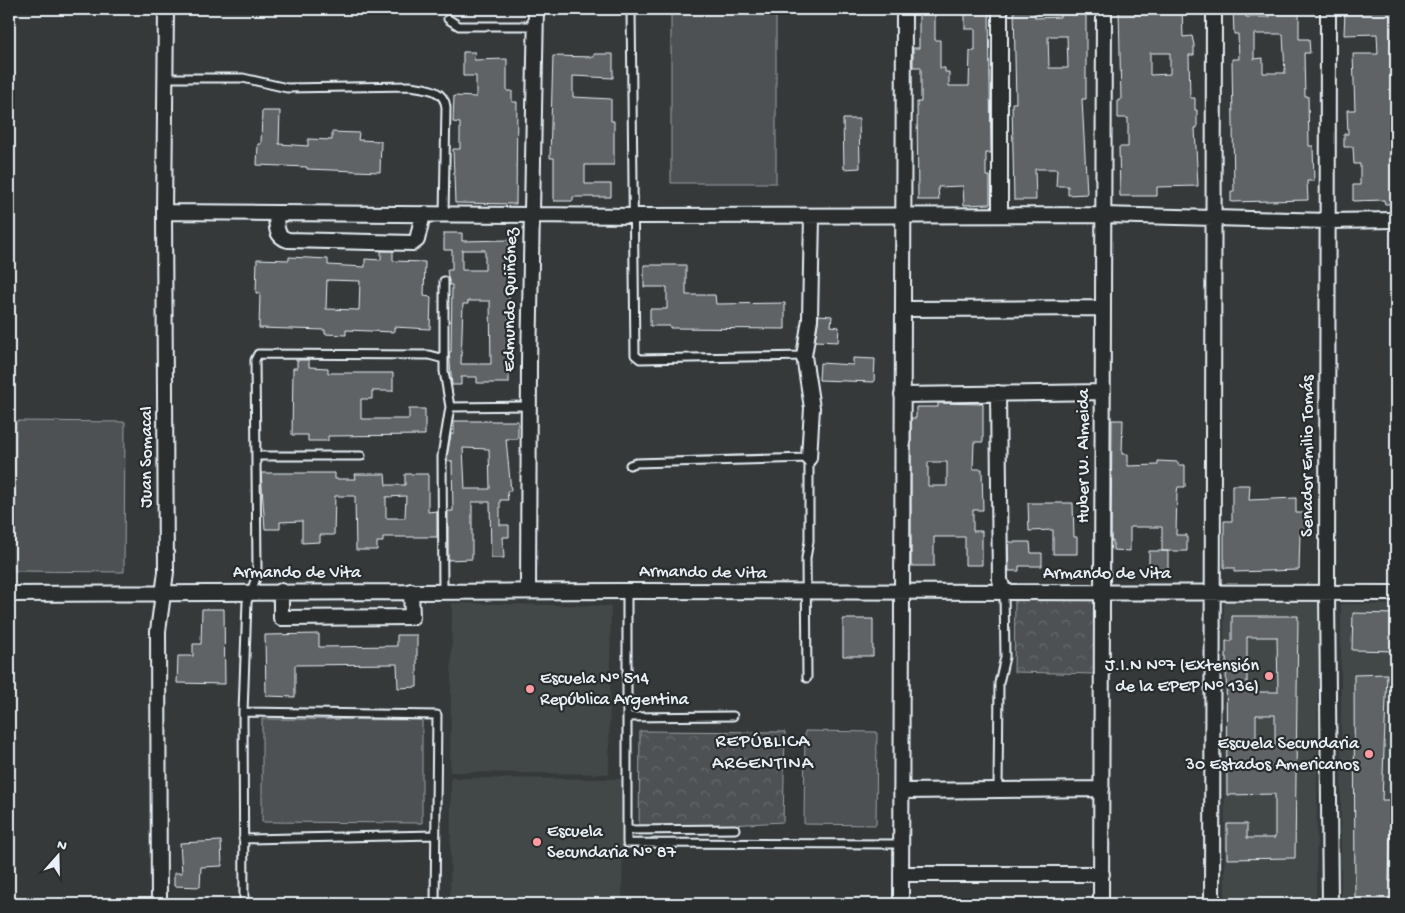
<svg xmlns="http://www.w3.org/2000/svg" width="1405" height="913" font-family="'Gochi Hand',sans-serif">
	<style>
		.built { fill: #424647 }
		.park { fill: url(#park-crowns); stroke: #9aa1a5 }
		.garden { fill: #4d5152; stroke: #9aa1a5 }
		.building { fill: #5f6365; stroke: #e8f1f8; fill-rule: evenodd }
		.lines { fill: none; stroke-linecap: round; stroke-linejoin: round }
		.lane-casing { stroke: #e8f1f8; stroke-width: 11 }
		.street-casing { stroke: #e8f1f8; stroke-width: 18 }
		.lane { stroke: #2a2d2e; stroke-width: 7 }
		.street { stroke: #2a2d2e; stroke-width: 14 }
		.poi-dot { fill: #ff9aa2; stroke: #2a2d2e; stroke-width: 2 }
		.labels { text-anchor: middle; dominant-baseline: central; stroke-width: 4.5; stroke-linejoin: round; paint-order: stroke }
		.street-label { font-size: 18px; fill: #e8f1f8; stroke: #2a2d2e }
		.poi-label { font-size: 18px; fill: #e8f1f8; stroke: #2a2d2e; text-anchor: end }
		.neighbourhood-label { font-size: 19px; letter-spacing: 1px; fill: #e8f1f8; stroke: #2a2d2e }
	</style>
	<defs>
		<pattern id="park-crowns" width="20" height="18" patternUnits="userSpaceOnUse" patternTransform="scale(1.25)"><rect width="20" height="18" fill="#4d5152"/><path d="M2 6a3 3 0 1 1 6 0M12 15a3 3 0 1 1 6 0" fill="none" stroke="#676a6c"/></pattern>
	</defs>
	<rect width="100%" height="100%" fill="#35393a"/>
	<filter id="ink" filterUnits="userSpaceOnUse"><feTurbulence type="fractalNoise" baseFrequency=".02" numOctaves="2"/><feDisplacementMap in="SourceGraphic" scale="10" xChannelSelector="R" yChannelSelector="G"/><feConvolveMatrix kernelMatrix="1 2 1 2 8 2 1 2 1" color-interpolation-filters="sRGB"/></filter>
	<g filter="url(#ink)">
		<path class="built" d="M 1224,599 L 1319,601 L 1316,904 L 1225,904 Z
			M 452,603 L 611,606 L 609,774 L 450,772 Z
			M 1341,604 L 1396,605 L 1396,904 L 1341,904 Z
			M 451,778 L 624,779 L 622,904 L 450,904 Z"/>
		<path class="park" d="M 1015,600 L 1096,600 L 1096,674 L 1014,672 Z
			M 640,731 L 785,732 L 783,822 L 639,830 Z"/>
		<path class="garden" d="M 671,9 L 776,9 L 776,183 L 671,183 Z
			M 16,421 L 125,422 L 124,572 L 15,571 Z
			M 262,719 L 422,720 L 422,823 L 262,822 Z
			M 805,731 L 877,732 L 876,825 L 804,824 Z"/>
		<path class="building" d="M 919,9 L 935,9 L 935,40 L 940,40 L 940,68 L 945,68 L 945,72 L 949,72 L 949,86 L 969,86 L 970,51 L 975,51 L 975,29 L 965,29 L 965,9 L 989,9 L 991,153 L 986,153 L 986,176 L 990,176 L 990,204 L 964,205 L 963,186 L 938,187 L 939,200 L 918,200 L 917,102 L 921,102 L 921,67 L 913,67 L 913,48 L 919,48 Z
			M 1014,9 L 1035,9 L 1035,18 L 1060,17 L 1060,9 L 1086,9 L 1086,99 L 1082,99 L 1087,194 L 1068,195 L 1068,186 L 1056,186 L 1057,169 L 1035,169 L 1036,200 L 1014,200 L 1012,103 L 1016,103 ZM 1048,36 L 1067,36 L 1068,68 L 1049,68 Z
			M 1119,9 L 1182,9 L 1183,37 L 1192,36 L 1194,45 L 1194,55 L 1189,55 L 1190,98 L 1195,98 L 1195,110 L 1197,110 L 1197,128 L 1195,128 L 1198,186 L 1157,187 L 1157,196 L 1120,196 L 1119,147 L 1128,147 L 1128,118 L 1118,118 L 1118,100 L 1121,100 ZM 1150,53 L 1170,53 L 1170,74 L 1150,75 Z
			M 1233,9 L 1245,9 L 1246,17 L 1270,17 L 1269,9 L 1299,9 L 1299,39 L 1309,39 L 1310,53 L 1304,53 L 1305,96 L 1308,96 L 1309,146 L 1313,146 L 1314,181 L 1307,181 L 1308,200 L 1231,202 L 1231,191 L 1234,191 L 1232,59 L 1239,59 L 1238,34 L 1234,34 ZM 1254,34 L 1283,34 L 1285,73 L 1263,73 L 1263,58 L 1254,59 Z
			M 1396,9 L 1396,204 L 1385,204 L 1384,200 L 1353,201 L 1353,185 L 1360,185 L 1360,164 L 1354,164 L 1353,147 L 1344,147 L 1344,134 L 1348,134 L 1347,110 L 1355,110 L 1353,54 L 1378,54 L 1377,34 L 1344,35 L 1345,10 Z
			M 463,52 L 475,52 L 474,60 L 507,59 L 507,91 L 512,91 L 512,102 L 517,102 L 516,204 L 455,203 L 453,149 L 460,149 L 460,123 L 453,122 L 454,96 L 476,97 L 476,76 L 463,76 Z
			M 594,54 L 613,54 L 613,78 L 573,76 L 573,97 L 611,99 L 611,121 L 614,121 L 614,165 L 585,165 L 585,184 L 611,184 L 611,197 L 573,197 L 573,201 L 554,201 L 554,158 L 550,158 L 553,56 L 594,57 Z
			M 262,111 L 280,111 L 279,144 L 308,146 L 308,139 L 332,140 L 332,132 L 359,133 L 358,140 L 381,141 L 380,172 L 307,169 L 307,167 L 257,165 L 258,144 L 261,144 Z
			M 843,119 L 859,119 L 860,168 L 844,169 Z
			M 444,233 L 462,233 L 462,241 L 509,240 L 509,383 L 477,383 L 477,377 L 461,377 L 461,385 L 452,385 L 449,352 L 451,352 L 452,285 L 449,285 L 447,270 L 452,270 L 452,250 L 444,250 ZM 462,250 L 485,250 L 485,270 L 462,270 ZM 468,301 L 490,301 L 491,364 L 461,364 L 463,304 L 468,304 Z
			M 381,251 L 393,251 L 393,261 L 425,262 L 424,296 L 431,297 L 430,329 L 394,327 L 394,332 L 346,330 L 346,335 L 325,334 L 325,330 L 259,328 L 260,293 L 256,293 L 257,259 L 289,260 L 289,257 L 328,259 L 328,265 L 365,267 L 365,259 L 381,260 ZM 327,280 L 360,281 L 359,310 L 326,309 Z
			M 644,265 L 686,265 L 686,295 L 715,295 L 716,304 L 785,303 L 785,329 L 670,328 L 670,326 L 650,326 L 650,309 L 667,309 L 667,287 L 644,287 Z
			M 819,315 L 832,316 L 831,326 L 839,327 L 838,342 L 815,341 Z
			M 853,358 L 875,359 L 874,382 L 819,380 L 820,363 L 853,365 Z
			M 297,360 L 309,360 L 309,367 L 328,368 L 328,373 L 393,373 L 393,391 L 372,391 L 372,399 L 361,399 L 361,419 L 409,419 L 409,409 L 425,409 L 425,435 L 328,436 L 328,441 L 308,441 L 308,435 L 292,435 L 293,368 L 297,368 Z
			M 938,403 L 983,404 L 983,442 L 974,442 L 973,469 L 982,469 L 983,510 L 973,510 L 973,531 L 982,531 L 982,565 L 965,565 L 965,537 L 934,537 L 934,566 L 911,566 L 911,418 L 916,418 L 916,407 L 938,407 ZM 928,462 L 947,462 L 947,486 L 928,486 Z
			M 1112,420 L 1123,420 L 1122,454 L 1128,454 L 1128,466 L 1158,465 L 1158,461 L 1178,462 L 1178,465 L 1185,465 L 1185,487 L 1178,487 L 1177,492 L 1176,535 L 1187,535 L 1187,551 L 1162,551 L 1162,527 L 1130,527 L 1130,551 L 1113,550 L 1113,541 L 1111,541 Z
			M 454,421 L 518,421 L 518,439 L 506,439 L 511,491 L 507,491 L 508,500 L 500,500 L 500,525 L 509,525 L 509,537 L 503,537 L 504,558 L 491,558 L 490,502 L 472,502 L 472,559 L 448,560 L 448,511 L 453,511 L 452,461 L 447,461 L 447,456 L 451,434 L 454,434 ZM 463,448 L 489,449 L 490,489 L 465,489 Z
			M 261,473 L 335,473 L 335,479 L 356,479 L 355,474 L 385,474 L 386,485 L 405,485 L 405,474 L 428,474 L 428,512 L 437,511 L 437,537 L 383,537 L 383,542 L 377,542 L 377,550 L 356,550 L 355,496 L 335,496 L 334,535 L 320,535 L 320,542 L 302,543 L 302,521 L 280,522 L 280,529 L 265,529 ZM 406,496 L 405,518 L 386,518 L 386,497 Z
			M 1232,485 L 1250,485 L 1249,500 L 1296,498 L 1296,513 L 1308,513 L 1307,533 L 1300,533 L 1299,570 L 1234,572 L 1234,568 L 1224,568 L 1224,521 L 1232,521 Z
			M 1028,503 L 1073,503 L 1074,537 L 1077,537 L 1077,554 L 1053,554 L 1053,530 L 1029,531 Z
			M 1008,542 L 1030,542 L 1031,553 L 1042,553 L 1042,566 L 1019,566 L 1019,571 L 1009,571 Z
			M 1149,551 L 1168,551 L 1168,576 L 1149,575 Z
			M 202,609 L 224,609 L 225,684 L 177,683 L 178,656 L 193,656 L 193,644 L 201,644 Z
			M 1353,613 L 1396,614 L 1396,651 L 1352,650 Z
			M 1232,616 L 1298,616 L 1295,858 L 1227,859 L 1227,824 L 1247,824 L 1247,838 L 1275,838 L 1275,794 L 1227,795 L 1226,641 L 1232,641 ZM 1247,637 L 1277,637 L 1278,692 L 1256,692 L 1256,688 L 1247,688 ZM 1256,715 L 1275,715 L 1275,748 L 1256,749 Z
			M 843,619 L 873,619 L 873,656 L 843,656 Z
			M 319,634 L 319,647 L 397,646 L 397,635 L 417,635 L 417,687 L 398,688 L 397,664 L 295,665 L 295,697 L 266,696 L 265,635 Z
			M 1387,674 L 1382,800 L 1391,800 L 1389,881 L 1394,881 L 1393,904 L 1355,904 L 1354,675 Z
			M 221,841 L 222,866 L 201,867 L 200,887 L 174,886 L 174,873 L 182,873 L 180,843 Z"/>
		<g class="lines">
			<g class="lane-casing">
				<path id="lane" d="M 631,9 L 635,355 L 640,359 L 804,356
					M 448,19 L 459,26 L 536,26
					M 167,78 L 243,78 L 287,88 L 410,86 C 425,88 444,89 446,107 L 444,214
					M 450,407 L 529,406
					M 257,456 L 361,456
					M 630,465 L 636,463 L 809,458 L 809,541 L 806,558 L 807,678
					M 443,591 L 442,456 L 450,407 L 444,371 L 444,281
					M 627,591 L 627,843 L 901,844
					M 243,712 L 437,715 L 435,904
					M 627,717 L 733,716
					M 998,789 L 999,683 L 1005,657 L 1004,593
					M 627,830 L 735,829
					M 243,839 L 435,835
					M 244,904 L 243,712 L 247,602 L 256,578 L 257,568 L 255,360 L 258,354 L 429,355 L 444,359"/>
			</g>
			<g class="street-casing">
				<path id="street" d="M 1328,9 L 1327,593 L 1330,904
					M 164,212 L 635,216 L 1103,215 L 1328,221 L 1396,220
					M 276,215 C 277,227 275,236 288,240 L 413,243 L 417,240 L 423,214
					M 1000,215 L 1000,9
					M 903,309 L 1103,308
					M 998,393 L 1000,580 L 1004,593
					M 902,395 L 1103,392
					M 809,458 L 812,408 L 804,356 L 810,319 L 812,216
					M 281,591 L 281,618 L 412,617 L 411,591
					M 528,591 L 529,363 L 536,9
					M 9,594 L 627,591 L 1396,593
					M 901,791 L 1102,789
					M 901,874 L 1102,874
					M 159,904 L 158,631 L 166,572 L 164,212 L 166,9
					M 901,904 L 904,9
					M 1101,904 L 1104,9
					M 1212,904 L 1214,9"/>
			</g>
			<use href="#lane" class="lane"/>
			<use href="#street" class="street"/>
		</g>
	</g>
	<g class="poi-dot">
		<circle cx="1269" cy="676" r="5"/>
		<circle cx="530" cy="689" r="5"/>
		<circle cx="1369" cy="754" r="5"/>
		<circle cx="537" cy="842" r="5"/>
	</g>
	<g class="labels">
		<g class="street-label">
			<text transform="translate(511 300) rotate(-89)">Edmundo Quiñónez</text>
			<text transform="translate(1084 456) rotate(-90)">Huber W. Almeida</text>
			<text transform="translate(1308 456) rotate(-90)">Senador Emilio Tomás</text>
			<text transform="translate(147 457) rotate(-90)">Juan Somacal</text>
			<text x="297" y="573">Armando de Vita</text>
			<text transform="translate(703 573) rotate(1)">Armando de Vita</text>
			<text x="1107" y="574">Armando de Vita</text>
		</g>
		<g class="poi-label">
			<text x="1259" y="666">J.I.N N°7 (Extensión<tspan x="1259" dy="21">de la EPEP N° 136)</tspan></text>
			<text x="540" y="679" text-anchor="start">Escuela Nº 514<tspan x="540" dy="21">República Argentina</tspan></text>
			<text x="1359" y="744">Escuela Secundaria<tspan x="1359" dy="21">30 Estados Americanos</tspan></text>
			<text x="547" y="832" text-anchor="start">Escuela<tspan x="547" dy="21">Secundaria Nº 87</tspan></text>
		</g>
		<g class="neighbourhood-label">
			<text x="763" y="742">REPÚBLICA<tspan x="763" dy="22">ARGENTINA</tspan></text>
		</g>
	</g>
	<rect width="1405" height="913" fill="none" stroke="#2a2d2e" stroke-width="30"/>
	<rect x="15" y="15" width="1375" height="883" fill="none" stroke="#e8f1f8" stroke-width="2" filter="url(#ink)"/>
	<g transform="translate(58 856) rotate(20)" stroke="#2a2d2e" stroke-width="4" paint-order="stroke">
	<path d="M0-4L9 19L0 12L-9 19Z" fill="#e8f1f8"/>
	<text y="-8" font-size="14" font-weight="bold" text-anchor="middle" fill="#e8f1f8">N</text>
	</g>
</svg>
